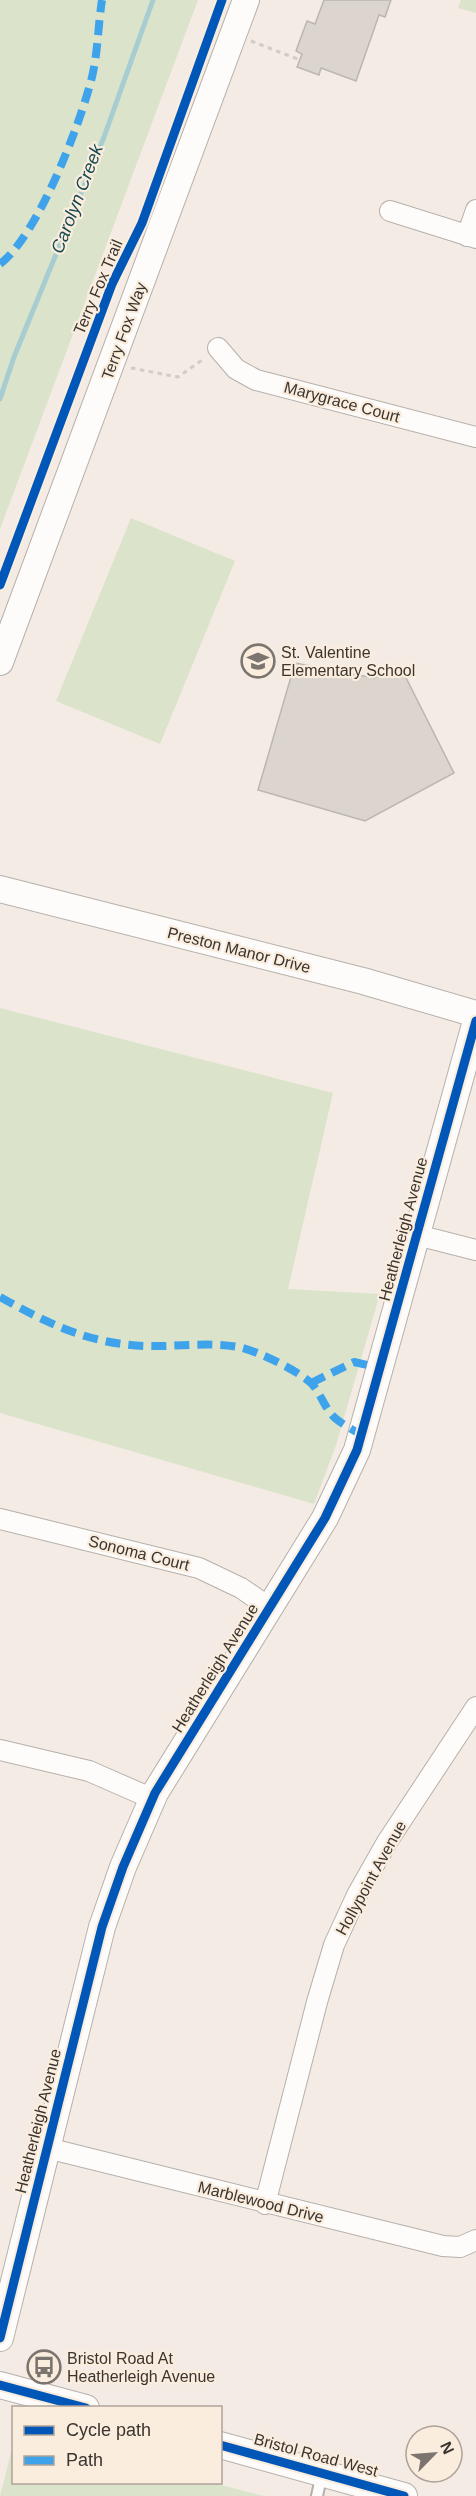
<svg xmlns="http://www.w3.org/2000/svg" width="476" height="2496" font-family="Arial,sans-serif">
	<style>
		.green { fill: #dbe3cb }
		.lines { fill: none; stroke-linecap: round; stroke-linejoin: round }
		.stream { stroke: #a8cdd1; stroke-width: 5 }
		.building { fill: #dbd5ce; stroke: #bbb6af; stroke-width: 1.5 }
		.service-casing { stroke: #b6b0aa; stroke-width: 14 }
		.minor-casing { stroke: #b6b0aa; stroke-width: 22 }
		.tertiary-casing { stroke: #b6b0aa; stroke-width: 28 }
		.path { stroke: #cfccc9; stroke-width: 3; stroke-dasharray: 4.5 4.5; stroke-linecap: butt }
		.service { stroke: #fdfcfb; stroke-width: 10 }
		.minor { stroke: #fdfcfb; stroke-width: 20 }
		.tertiary { stroke: #fdfcfb; stroke-width: 26 }
		.quiet { stroke: #3fa3eb; stroke-width: 8; stroke-dasharray: 15 8; stroke-linecap: butt }
		.cycleway-casing { stroke: #faedde; stroke-width: 13 }
		.cycleway { stroke: #0057b8; stroke-width: 9 }
		.labels { text-anchor: middle; dominant-baseline: central; stroke-width: 4.5; stroke-linejoin: round; paint-order: stroke }
		.street-label { font-size: 16px; fill: #3b3530; stroke: #faedde }
		.poi-label { font-size: 16px; fill: #3b3530; stroke: #faedde; text-anchor: start }
		.water-label { font-size: 18px; font-style: italic; fill: #174950; stroke: #faedde }
	</style>
	<rect width="100%" height="100%" fill="#f4ece4"/>
	<path class="green" d="M 0,0 L 198,0 L 0,529 Z
		M 461,0 L 476,0 L 476,13 L 458,8 Z
		M 131,518 L 235,561 L 160,744 L 56,701 Z
		M 0,1008 L 333,1093 L 288,1289 L 380,1294 L 336,1445 L 314,1504 L 0,1413 Z
		M 13,2445 L 14,2482 L 213,2483 L 264,2496 L 0,2496 Z"/>
	<g class="lines">
		<path class="stream" d="M 0,399 L 14,357 L 104,137 L 153,0"/>
	</g>
	<path class="building" d="M 324,0 L 391,0 L 385,17 L 379,15 L 356,81 L 321,68 L 319,75 L 297,67 L 302,54 L 296,51 L 307,21 L 315,24 Z
		M 295,663 L 374,678 L 400,666 L 454,773 L 365,821 L 258,790 Z"/>
	<g class="lines">
		<g class="service-casing">
			<path id="service" d="M 317,2496 L 322,2473"/>
		</g>
		<g class="minor-casing">
			<path id="minor" d="M 390,211 L 476,238
				M 467,236 L 476,210
				M 218,348 L 236,369 L 256,380 L 476,437
				M 417,1235 L 476,1250
				M 0,1519 L 199,1568 L 241,1588 L 270,1608
				M 0,1750 L 89,1771 L 153,1799
				M 47,2148 L 443,2246 L 460,2247 L 476,2240
				M 265,2204 L 317,2002 L 334,1945 L 357,1895 L 387,1842 L 476,1707"/>
		</g>
		<g class="tertiary-casing">
			<path id="tertiary" d="M 0,662 L 246,0
				M 0,889 L 363,981 L 476,1014
				M 0,2338 L 102,1927 L 123,1867 L 155,1793 L 325,1518 L 357,1450 L 476,1021
				M 0,2385 L 86,2408
				M 220,2445 L 404,2496"/>
		</g>
		<path class="path" d="M 251,41 L 300,60
			M 131,368 L 178,377 L 205,358"/>
		<use href="#service" class="service"/>
		<use href="#minor" class="minor"/>
		<use href="#tertiary" class="tertiary"/>
		<path class="quiet" d="M 0,264 C 38,235 80,125 92,77 C 98,52 98,25 102,0
			M 0,1297 C 49,1324 89,1344 146,1346 C 178,1347 211,1341 243,1348 C 261,1353 299,1371 312,1384 C 321,1394 325,1409 335,1418 C 343,1425 354,1430 362,1436
			M 311,1383 L 354,1362 L 381,1368"/>
		<g class="cycleway-casing">
			<path id="cycleway" d="M 0,585 L 112,284 L 142,223 L 222,0
				M 0,2338 L 102,1927 L 123,1867 L 155,1793 L 325,1518 L 357,1450 L 476,1021
				M 0,2385 L 86,2408
				M 220,2445 L 404,2496"/>
		</g>
		<use href="#cycleway" class="cycleway"/>
	</g>
	<defs>
		<g id="school-ring" transform="scale(1.725)"><circle r="9.5" fill="#faedde" stroke="#7c756f" stroke-width="1.5"/><path d="M0-5L7-2L0 1L-7-2ZM-4 1L0 2.5L4 1V4Q0 6-4 4Z" fill="#7c756f"/></g>
		<g id="bus-ring" transform="scale(1.725)"><circle r="9.5" fill="#faedde" stroke="#7c756f" stroke-width="1.5"/><path d="M-5-6H5V4H4V6H2V4H-2V6H-4V4H-5ZM-3.5-4V0h7V-4ZM-3.5 1.2v1.5H-2V1.2ZM2 1.2v1.5H3.5V1.2Z" fill="#7c756f"/></g>
	</defs>
	<g fill-rule="evenodd">
		<use href="#school-ring" x="258" y="661"/>
		<use href="#bus-ring" x="44" y="2367"/>
	</g>
	<g class="labels">
		<g class="street-label">
			<text transform="translate(98 287) rotate(-67)">Terry Fox Trail</text>
			<text transform="translate(124 331) rotate(-70)">Terry Fox Way</text>
			<text transform="translate(342 402) rotate(15)">Marygrace Court</text>
			<text transform="translate(239 950) rotate(14)">Preston Manor Drive</text>
			<text transform="translate(403 1229) rotate(-75)">Heatherleigh Avenue</text>
			<text transform="translate(139 1553) rotate(14)">Sonoma Court</text>
			<text transform="translate(215 1668) rotate(-58)">Heatherleigh Avenue</text>
			<text transform="translate(371 1878) rotate(-61)">Hollypoint Avenue</text>
			<text transform="translate(38 2121) rotate(-76)">Heatherleigh Avenue</text>
			<text transform="translate(261 2202) rotate(14)">Marblewood Drive</text>
			<text transform="translate(316 2455) rotate(15)">Bristol Road West</text>
		</g>
		<g class="poi-label">
			<text x="281" y="652">St. Valentine<tspan x="281" dy="18">Elementary School</tspan></text>
			<text x="67" y="2358">Bristol Road At<tspan x="67" dy="18">Heatherleigh Avenue</tspan></text>
		</g>
		<g class="water-label">
			<text transform="translate(77 199) rotate(-69)">Carolyn Creek</text>
		</g>
	</g>
	<rect x="12" y="2406" width="210" height="78" fill="#faedde" stroke="#aea398" stroke-width="1.5"/>
	<rect x="24" y="2426" width="30" height="9" fill="#0057b8" stroke="#aea398" stroke-width="1.5"/>
	<text x="66" y="2436" font-size="18" fill="#3b3530">Cycle path</text>
	<rect x="24" y="2456" width="30" height="9" fill="#3fa3eb" stroke="#aea398" stroke-width="1.5"/>
	<text x="66" y="2466" font-size="18" fill="#3b3530">Path</text>
	<g transform="translate(434 2454) rotate(65)"><circle r="28" fill="#faedde" stroke="#aea398" stroke-width="1.5"/>
	<path d="M0-4.5L10 22L0 15L-10 22Z" fill="#7c756f"/>
	<text y="-9" font-size="16" font-weight="bold" text-anchor="middle" fill="#3b3530">N</text>
	</g>
</svg>
